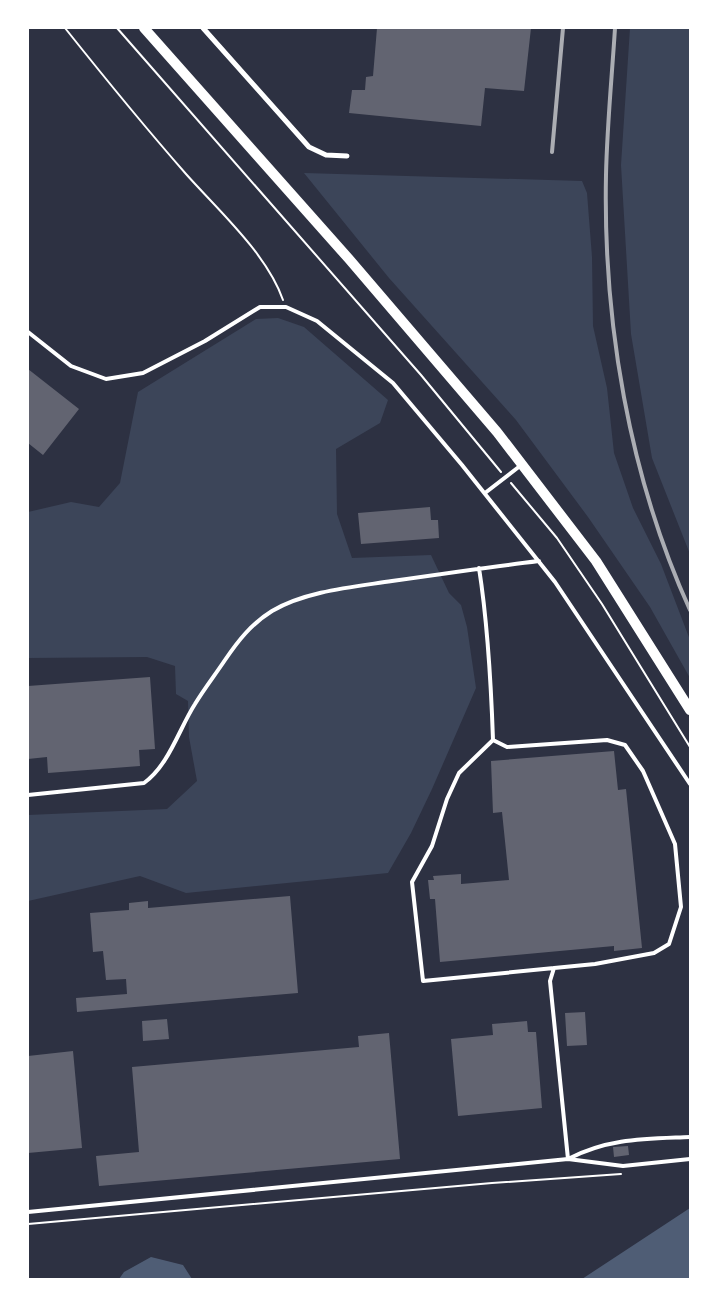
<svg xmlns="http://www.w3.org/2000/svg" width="718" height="1307" font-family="'Source Sans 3',sans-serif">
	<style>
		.green { fill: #3c4559 }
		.water { fill: #4f5d75 }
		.building { fill: #626471 }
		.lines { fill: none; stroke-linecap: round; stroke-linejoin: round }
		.path { stroke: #fff; stroke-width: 2 }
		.service { stroke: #fff; stroke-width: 4 }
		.minor { stroke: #fff; stroke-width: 5 }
		.secondary { stroke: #fff; stroke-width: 10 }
		.rail { stroke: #abadb3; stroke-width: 4 }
	</style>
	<rect width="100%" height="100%" fill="#2d3142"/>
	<path class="green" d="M 630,28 L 690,28 L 690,554 L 652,458 L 631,334 L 621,165 Z
		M 304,173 L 582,181 L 587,193 L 592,257 L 593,326 L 607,388 L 614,453 L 633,508 L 661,564 L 690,640 L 690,678 L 650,607 L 588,517 L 516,420 L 389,278 Z
		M 278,318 L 304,327 L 388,400 L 380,423 L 336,449 L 337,514 L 352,558 L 431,555 L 449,593 L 461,605 L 467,627 L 476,688 L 432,789 L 411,833 L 388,873 L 186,893 L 140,876 L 28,901 L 28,815 L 167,809 L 197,781 L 189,737 L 188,701 L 176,694 L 175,666 L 147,657 L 28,658 L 28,512 L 71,502 L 99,507 L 120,483 L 138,392 L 256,319 Z"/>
	<path class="water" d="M 690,1208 L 690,1279 L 582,1279 Z
		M 151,1257 L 183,1265 L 192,1279 L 119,1279 L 124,1272 Z"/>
	<path class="building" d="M 377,28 L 531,28 L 524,91 L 485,88 L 481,126 L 349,113 L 352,90 L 365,90 L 366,77 L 373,76 Z
		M 28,369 L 79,409 L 43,455 L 28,443 Z
		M 430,507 L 431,520 L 438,520 L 439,538 L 361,544 L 358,513 Z
		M 150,677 L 155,749 L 139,750 L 140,766 L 48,773 L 47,757 L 28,759 L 28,686 Z
		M 614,751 L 618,790 L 626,789 L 642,948 L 614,951 L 614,946 L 440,962 L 435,899 L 430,899 L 428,880 L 434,880 L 433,876 L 461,874 L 461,884 L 509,880 L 502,812 L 493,813 L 491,761 Z
		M 290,896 L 298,993 L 77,1012 L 76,998 L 127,994 L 126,979 L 106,980 L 103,951 L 93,952 L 90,913 L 129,910 L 129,903 L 148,901 L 148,908 Z
		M 585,1012 L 587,1045 L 567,1046 L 565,1013 Z
		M 167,1019 L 169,1039 L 143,1041 L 142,1021 Z
		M 527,1021 L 528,1032 L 536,1032 L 542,1108 L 458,1116 L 451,1039 L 493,1035 L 492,1024 Z
		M 389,1033 L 400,1159 L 99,1186 L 96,1156 L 139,1152 L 132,1067 L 359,1047 L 358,1036 Z
		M 73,1051 L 82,1148 L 28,1153 L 28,1056 Z
		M 628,1146 L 629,1155 L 614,1157 L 613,1147 Z"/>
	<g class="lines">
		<path class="path" d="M 65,28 C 104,77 144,126 186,174 C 219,211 267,254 283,300
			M 117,28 L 421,375 L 501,472
			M 511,483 L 557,538 L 602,604 L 690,747
			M 28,1224 L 492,1183 L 621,1174"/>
		<path class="service" d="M 28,332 L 71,366 L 106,379 L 143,373 L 205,341 L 260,307 L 286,307 L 317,321 L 393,383 L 462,465 L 555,582 L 690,784
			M 485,493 L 520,466
			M 479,568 C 488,625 491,682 493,740
			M 493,740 L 507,747 L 607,740 L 625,745 L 643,771 L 675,844 L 681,907 L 669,944 L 654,953 L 595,964 L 423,981 L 412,882 L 432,846 L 447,799 L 459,773 Z
			M 28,795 L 144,783 C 169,765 179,729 195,704 C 204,689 215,675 225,660 C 238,641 251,624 272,611 C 306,591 353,587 392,581 C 441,574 490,567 539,561
			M 554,968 L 550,981 L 568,1159
			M 568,1159 C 609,1138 645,1139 690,1137
			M 28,1212 L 568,1159 L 623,1166 L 690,1159"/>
		<path class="minor" d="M 203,28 L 309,147 L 326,155 L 347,156"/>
		<path class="secondary" d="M 144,28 L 349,259 L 497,432 L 596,561 L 690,710"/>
		<path class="rail" d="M 615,28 C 612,76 607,126 606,175 C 603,322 629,476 690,610
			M 552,152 L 563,28"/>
	</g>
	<rect width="718" height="1307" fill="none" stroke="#ffffff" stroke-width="58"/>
</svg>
